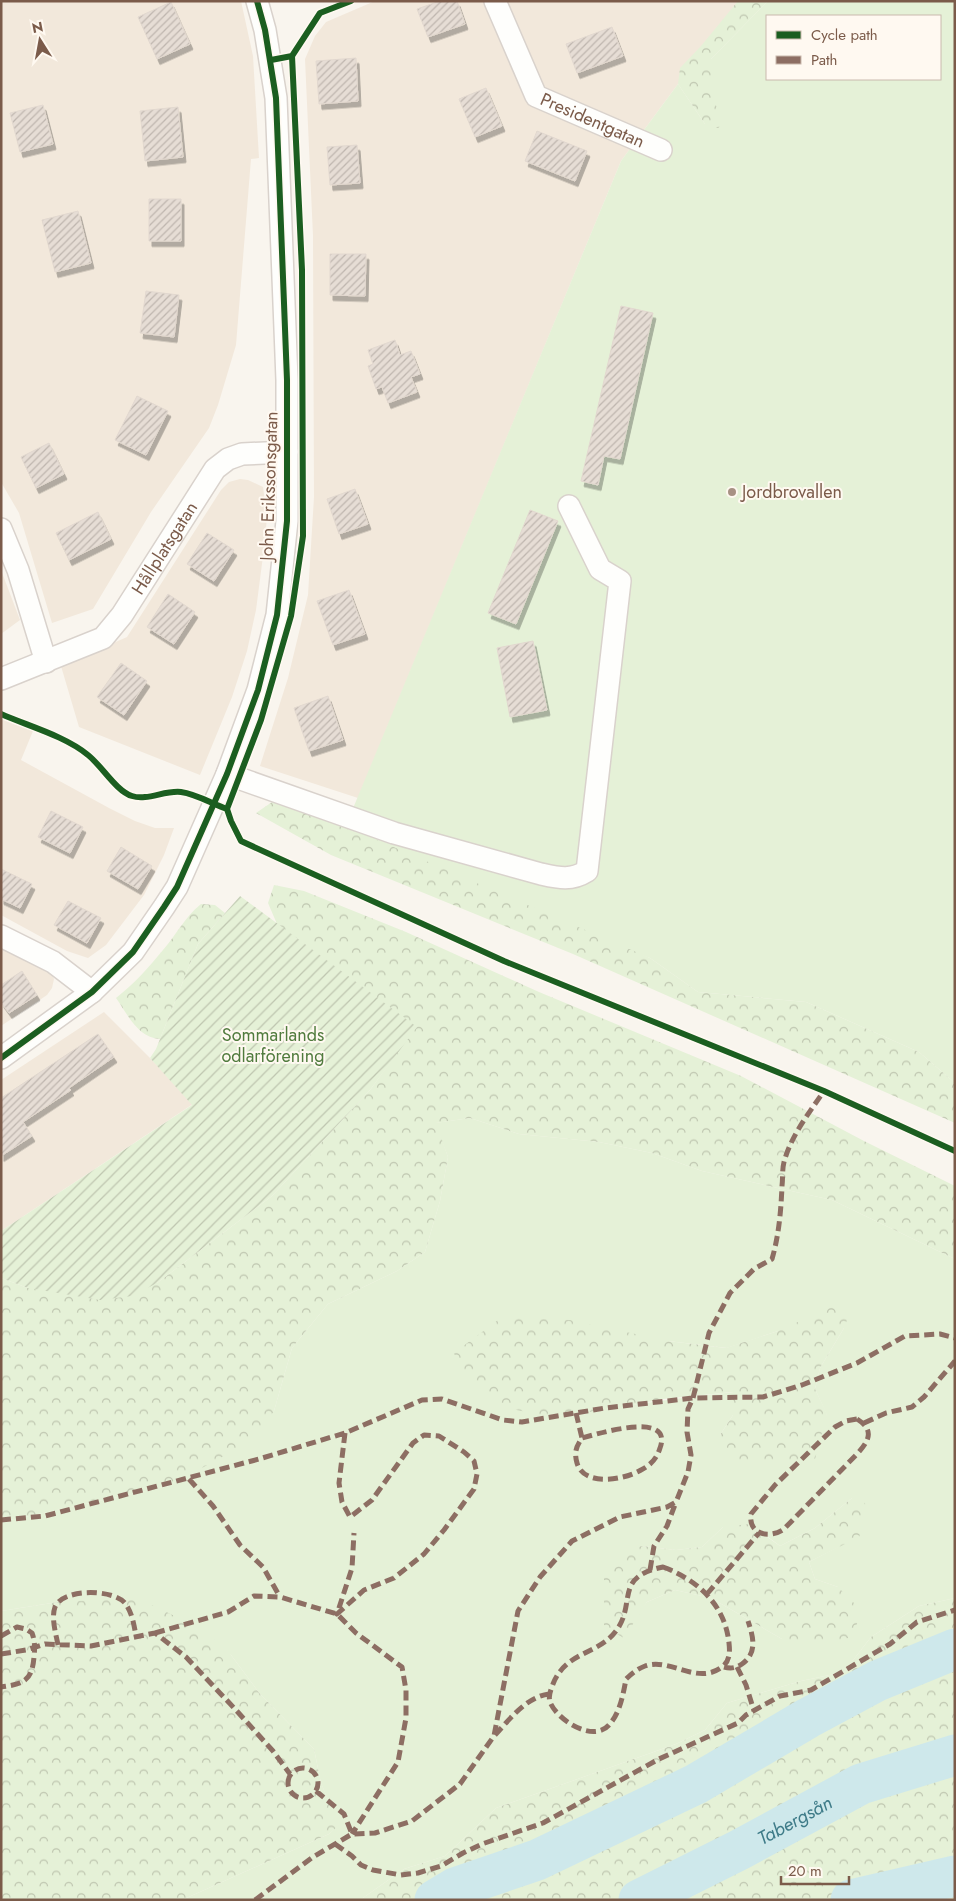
<svg xmlns="http://www.w3.org/2000/svg" width="956" height="1901" font-family="Jost,sans-serif">
	<style>
		.residential { fill: #f2e8db }
		.grass { fill: #e5f1d7; fill-rule: evenodd }
		.forest { fill: url(#forest-crowns) }
		.garden { fill: url(#garden-furrows) }
		.lines { fill: none; stroke-linecap: round; stroke-linejoin: round }
		.river { stroke: #cee8eb; stroke-width: 41 }
		.building { fill: url(#building-hatch); stroke: #e2d8cf; filter: url(#shadow) }
		.minor-casing { stroke: #d9d2cc; stroke-width: 24 }
		.minor { stroke: #fefefc; stroke-width: 21 }
		.quiet { stroke: #8d6e63; stroke-width: 5; stroke-dasharray: 10 5; stroke-linecap: butt }
		.cycleway-casing { stroke: #fff9f1; stroke-width: 9 }
		.cycleway { stroke: #1b5e20; stroke-width: 6 }
		.poi-dot { fill: #a79183; stroke: #fff9f1; stroke-width: 2 }
		.labels { text-anchor: middle; dominant-baseline: central; stroke-width: 4; stroke-linejoin: round; paint-order: stroke }
		.street-label { font-size: 18px; fill: #7b5b4a; stroke: #fff9f1 }
		.poi-label { font-size: 18px; fill: #7b5b4a; stroke: #fff9f1; text-anchor: start }
		.park-label { font-size: 18px; fill: #507b3d; stroke: #fff9f1 }
		.water-label { font-size: 19px; font-style: italic; fill: #3e7b88; stroke: #fff9f1 }
	</style>
	<defs>
		<pattern id="forest-crowns" width="20" height="18" patternUnits="userSpaceOnUse" patternTransform="scale(1.25)"><rect width="20" height="18" fill="#e5f1d7"/><path d="M2 6a3 3 0 1 1 6 0M12 15a3 3 0 1 1 6 0" fill="none" stroke="#bfc6b0"/></pattern>
		<pattern id="garden-furrows" width="10" height="10" patternUnits="userSpaceOnUse" patternTransform="scale(1.25)"><rect width="10" height="10" fill="#e5f1d7"/><path d="M-1 1l2-2M0 10L10 0M9 11l2-2" fill="none" stroke="#bfc6b0"/></pattern>
		<pattern id="building-hatch" width="6" height="6" patternUnits="userSpaceOnUse" patternTransform="scale(1.25)"><rect width="6" height="6" fill="#e6ddd5"/><path d="M-1 1l2-2M0 6l6-6M5 7l2-2" fill="none" stroke="#bfb6af"/></pattern>
		<filter id="shadow"><feDropShadow dx="3" dy="5.5" stdDeviation="0" flood-color="#0004"/></filter>
	</defs>
	<rect width="100%" height="100%" fill="#f9f5ee"/>
	<path class="residential" d="M 1,1 L 241,1 L 253,56 L 259,158 L 251,159 L 236,345 L 218,405 L 209,428 L 151,512 L 93,609 L 52,623 L 19,513 L 1,482 Z
		M 375,1 L 751,1 L 678,84 L 621,161 L 358,798 L 260,766 L 288,678 L 308,595 L 314,497 L 313,236 L 305,59 L 315,36 L 326,22 Z
		M 240,479 L 248,480 L 263,487 L 267,518 L 263,556 L 256,610 L 247,651 L 232,697 L 200,775 L 79,727 L 61,666 L 127,637 L 221,490 L 229,482 Z
		M 1,570 L 20,620 L 1,634 Z
		M 1,716 L 33,731 L 21,760 L 109,808 L 135,821 L 155,828 L 174,828 L 164,855 L 144,895 L 106,945 L 88,958 L 67,951 L 1,915 Z
		M 1,948 L 50,972 L 54,979 L 52,988 L 47,995 L 1,1026 Z
		M 104,1012 L 150,1058 L 193,1104 L 1,1231 L 1,1080 Z"/>
	<path class="grass" d="M 768,1 L 955,1 L 955,1083 L 919,1052 L 806,1002 L 698,992 L 650,958 L 337,847 L 621,161 L 678,84 L 705,124 L 711,92 L 711,59 ZM 767,16 L 940,16 L 940,79 L 767,79 Z
		M 470,1118 L 519,1134 L 599,1142 L 652,1153 L 702,1171 L 832,1200 L 955,1259 L 955,1598 L 919,1606 L 871,1637 L 844,1672 L 801,1681 L 727,1703 L 705,1730 L 676,1744 L 496,1808 L 445,1856 L 404,1869 L 360,1900 L 182,1900 L 329,1834 L 338,1825 L 321,1783 L 314,1749 L 260,1694 L 231,1655 L 58,1602 L 1,1611 L 1,1522 L 169,1486 L 274,1411 L 292,1348 L 328,1304 L 397,1271 L 425,1252 L 440,1201 L 448,1157 L 435,1123 ZM 844,1328 L 820,1368 L 815,1389 L 827,1415 L 720,1435 L 733,1415 L 734,1392 C 673,1398 612,1408 551,1417 L 668,1341 L 727,1348 L 778,1331 ZM 852,1498 L 859,1536 L 809,1562 L 815,1579 L 838,1587 L 782,1639 L 711,1598 L 675,1590 L 647,1602 L 636,1616 L 642,1546 L 676,1550 L 702,1547 L 723,1527 L 768,1537 L 780,1546 L 815,1528 Z"/>
	<path class="forest" d="M 738,1 L 768,1 L 711,59 L 711,92 L 723,124 L 718,128 L 705,124 L 678,84 L 680,68 L 701,46 Z
		M 275,800 L 359,832 L 650,958 L 698,992 L 806,1002 L 919,1052 L 955,1083 L 955,1123 L 573,954 L 331,855 L 256,813 Z
		M 274,885 L 304,891 L 406,932 L 539,992 L 741,1076 L 864,1141 L 955,1186 L 955,1259 L 832,1200 L 702,1171 L 652,1153 L 599,1142 L 519,1134 L 470,1118 L 436,1123 L 448,1157 L 440,1201 L 425,1252 L 397,1271 L 328,1304 L 292,1348 L 274,1411 L 253,1440 L 169,1486 L 1,1522 L 1,1278 L 28,1288 L 157,1283 L 272,1196 L 370,1090 L 416,1027 L 277,924 L 268,903 Z
		M 201,904 L 215,905 L 225,913 L 198,944 L 160,1039 C 138,1038 128,1015 116,998 C 134,984 149,967 163,950 C 177,934 184,918 201,904 Z
		M 833,1306 L 838,1306 L 850,1312 L 844,1328 L 820,1368 L 815,1389 L 827,1414 L 815,1459 L 776,1464 L 737,1466 L 720,1435 L 733,1415 L 733,1392 L 663,1399 L 613,1409 L 551,1417 L 502,1407 L 461,1372 L 454,1353 L 502,1317 L 570,1320 L 668,1341 L 726,1348 L 778,1331 Z
		M 852,1498 L 865,1503 L 867,1516 L 859,1537 L 809,1562 L 815,1579 L 838,1587 L 861,1610 L 853,1637 L 815,1645 L 782,1639 L 711,1598 L 675,1590 L 647,1602 L 624,1638 L 604,1627 L 604,1578 L 616,1553 L 642,1546 L 676,1550 L 702,1547 L 723,1527 L 749,1524 L 780,1546 L 815,1528 Z
		M 138,1598 L 205,1631 L 231,1655 L 260,1694 L 314,1749 L 321,1783 L 339,1825 L 329,1834 L 182,1900 L 1,1900 L 1,1611 L 58,1602 Z
		M 955,1598 L 955,1900 L 360,1900 L 404,1869 L 445,1856 L 496,1808 L 676,1744 L 705,1730 L 727,1703 L 801,1681 L 844,1672 L 871,1637 L 919,1606 Z"/>
	<path class="garden" d="M 240,896 L 417,1027 L 370,1090 L 272,1196 L 157,1283 L 132,1296 L 100,1300 L 28,1288 L 1,1278 L 1,1231 L 192,1105 L 150,1058 L 156,1049 L 198,944 Z"/>
	<g class="lines">
		<g class="river">
			<path d="M 435,1900 L 455,1888 L 537,1860 L 696,1784 L 808,1718 L 877,1681 L 955,1649"/>
			<path id="s1" d="M 639,1900 L 739,1850 L 861,1784 L 955,1755"/>
			<path d="M 851,1900 L 955,1876"/>
		</g>
	</g>
	<path class="building" d="M 440,1 L 457,1 L 465,24 L 428,37 L 417,9 Z
		M 171,2 L 190,44 L 157,59 L 138,17 Z
		M 612,27 L 623,56 L 577,73 L 566,44 Z
		M 356,58 L 358,101 L 319,104 L 316,61 Z
		M 486,88 L 502,126 L 475,137 L 459,99 Z
		M 43,105 L 53,144 L 20,152 L 10,113 Z
		M 178,107 L 183,157 L 145,161 L 140,111 Z
		M 537,131 L 587,151 L 575,181 L 525,161 Z
		M 357,145 L 360,183 L 330,185 L 327,147 Z
		M 149,199 L 181,199 L 181,241 L 149,241 Z
		M 78,211 L 91,263 L 55,272 L 42,220 Z
		M 330,254 L 366,254 L 365,296 L 330,295 Z
		M 146,291 L 179,295 L 174,337 L 140,333 Z
		M 621,306 L 653,313 L 620,459 L 604,456 L 598,485 L 581,481 Z
		M 395,340 L 400,355 L 411,351 L 420,374 L 411,377 L 417,392 L 388,403 L 382,387 L 376,389 L 368,366 L 373,364 L 368,350 Z
		M 137,396 L 168,411 L 146,455 L 115,440 Z
		M 49,443 L 64,474 L 36,488 L 21,457 Z
		M 355,489 L 368,524 L 339,534 L 327,499 Z
		M 530,510 L 558,521 L 516,624 L 488,613 Z
		M 98,512 L 111,539 L 69,560 L 56,533 Z
		M 207,533 L 234,550 L 214,581 L 187,564 Z
		M 349,590 L 365,634 L 333,645 L 317,601 Z
		M 168,594 L 195,612 L 174,644 L 147,627 Z
		M 533,641 L 547,710 L 510,717 L 497,648 Z
		M 121,663 L 147,681 L 124,715 L 97,697 Z
		M 328,696 L 343,740 L 309,751 L 294,708 Z
		M 51,811 L 83,827 L 70,853 L 38,837 Z
		M 121,847 L 152,866 L 138,889 L 107,871 Z
		M 1,869 L 32,884 L 20,908 L 1,899 Z
		M 68,901 L 101,918 L 87,943 L 54,925 Z
		M 22,971 L 37,995 L 9,1013 L 1,1002 L 1,985 Z
		M 98,1034 L 114,1057 L 69,1088 L 71,1090 L 23,1122 L 32,1136 L 1,1156 L 1,1098 Z"/>
	<g class="lines">
		<g class="minor-casing">
			<g id="minor">
				<path id="s2" d="M 495,1 L 536,96 L 661,150"/>
				<path d="M 1,529 L 18,570 L 46,662"/>
				<path id="s3" d="M 1,679 L 103,638 L 122,615 L 215,469 L 228,459 L 242,454 L 287,452"/>
				<path d="M 227,774 L 394,833 L 541,874 C 559,878 571,881 587,871 L 620,581 L 600,569 L 569,506"/>
				<path d="M 1,936 L 53,962 L 92,992"/>
				<path d="M 1,1058 L 92,992 L 133,952 L 164,907 L 177,887 L 227,774 L 258,690 L 277,615 L 287,521 L 287,380 L 276,98 L 265,30 L 257,1"/>
			</g>
		</g>
		<use href="#minor" class="minor"/>
		<path class="quiet" d="M 576,1413 L 582,1438 C 576,1447 574,1452 577,1463 C 584,1487 624,1480 641,1470 C 651,1465 657,1458 660,1448 C 674,1410 597,1434 582,1438
			M 857,1419 C 876,1431 868,1442 856,1455 L 784,1529 C 770,1539 748,1535 751,1514 L 775,1485 L 835,1427 L 846,1421 Z
			M 864,1423 L 886,1413 L 912,1407 L 924,1397 L 955,1361
			M 345,1433 L 339,1483 L 342,1502 L 350,1517 L 372,1500 L 413,1443 L 424,1435 L 439,1436 L 464,1452 L 474,1461 L 477,1474 L 474,1489 L 444,1530 L 424,1554 L 394,1578 L 364,1590 L 337,1614 L 352,1568 L 354,1533
			M 189,1479 L 213,1506 L 240,1545 L 263,1567 L 280,1597
			M 1,1520 L 45,1516 L 259,1459 L 345,1433 L 422,1400 L 442,1399 L 503,1420 L 522,1422 L 605,1408 L 693,1398 L 763,1397 L 802,1385 L 857,1363 L 905,1336 L 940,1334 L 955,1338
			M 663,1567 C 698,1580 725,1605 729,1643 C 730,1652 730,1661 722,1667 C 697,1686 670,1657 645,1666 C 637,1669 631,1674 626,1679 C 623,1695 620,1713 609,1725 C 593,1743 557,1720 550,1702 C 548,1695 551,1690 553,1684 C 566,1651 598,1655 616,1631 C 637,1603 613,1577 663,1567 Z
			M 650,1570 L 654,1546 L 667,1526 L 676,1502
			M 707,1594 L 759,1533
			M 155,1633 L 228,1612 L 254,1596 L 280,1597 L 337,1614 L 356,1633 L 402,1667 L 406,1690 L 406,1718 L 398,1762 L 352,1834
			M 1,1636 L 17,1627 L 26,1629 L 32,1633 C 35,1641 35,1648 34,1657 C 32,1681 24,1684 1,1687
			M 58,1645 C 56,1634 51,1618 55,1607 C 63,1588 113,1589 125,1603 C 132,1612 134,1625 136,1636
			M 1,1654 L 26,1650 L 45,1644 L 91,1646 L 155,1633 L 186,1657 L 235,1709 L 273,1751 L 290,1774
			M 724,1667 C 731,1669 736,1668 742,1664 C 758,1653 753,1636 748,1621
			M 737,1667 L 746,1685 L 754,1711
			M 495,1735 C 510,1719 526,1697 549,1694
			M288 1783a15 15 0 1 1 30 0a15 15 0 1 1-30 0Z
			M 316,1791 L 344,1814 L 352,1834
			M 335,1844 L 352,1856 L 361,1865 L 373,1870 L 401,1875 L 418,1873 L 441,1866 L 463,1853 L 482,1844 L 543,1823 L 659,1759 L 738,1723 L 746,1715 L 780,1696 L 811,1690 L 890,1644 L 917,1622 L 955,1610
			M 255,1900 L 313,1857 L 352,1834 L 375,1833 L 412,1821 L 460,1784 L 494,1736 L 518,1611 L 540,1577 L 572,1541 L 620,1517 L 667,1507 L 676,1502 L 688,1472 L 691,1455 L 687,1432 L 688,1409 L 693,1398 L 709,1333 L 730,1293 L 754,1269 L 772,1259 C 779,1235 781,1210 782,1186 C 783,1178 782,1170 784,1162 C 791,1136 809,1113 824,1091"/>
		<g class="cycleway-casing">
			<path id="cycleway" d="M 271,60 L 292,56 L 320,13 L 351,1
				M 1,714 C 28,726 65,736 88,755 C 102,766 116,791 132,796 C 147,801 165,790 181,792 C 196,794 213,804 227,809 L 231,821 L 241,841 L 504,961 L 824,1091 L 955,1151
				M 227,809 L 261,720 L 291,616 L 303,536 L 302,270 L 292,56
				M 1,1058 L 92,992 L 133,952 L 164,907 L 177,887 L 227,774 L 258,690 L 277,615 L 287,521 L 287,380 L 276,98 L 265,30 L 257,1"/>
		</g>
		<use href="#cycleway" class="cycleway"/>
	</g>
	<circle class="poi-dot" cx="732" cy="492" r="5"/>
	<g class="labels">
		<g class="street-label">
			<text stroke="none"><textPath href="#s2" startOffset="165">Presidentgatan</textPath></text>
			<text transform="translate(269 486) rotate(-88)">John Erikssonsgatan</text>
			<text stroke="none"><textPath href="#s3" startOffset="219">Hållplatsgatan</textPath></text>
		</g>
		<g class="poi-label">
			<text x="742" y="492">Jordbrovallen</text>
		</g>
		<g class="park-label">
			<text x="273" y="1035">Sommarlands<tspan x="273" dy="21">odlarförening</tspan></text>
		</g>
		<g class="water-label">
			<text stroke="none"><textPath href="#s1" startOffset="175">Tabergsån</textPath></text>
		</g>
	</g>
	<rect width="956" height="1901" fill="none" stroke="#7b5b4a" stroke-width="5"/>
	<rect x="766" y="15" width="175" height="65" fill="#fff9f1" stroke="#cabaae"/>
	<rect x="776" y="31" width="25" height="8" fill="#1b5e20" stroke="#cabaae"/>
	<text x="811" y="40" font-size="15" fill="#7b5b4a">Cycle path</text>
	<rect x="776" y="56" width="25" height="8" fill="#8d6e63" stroke="#cabaae"/>
	<text x="811" y="65" font-size="15" fill="#7b5b4a">Path</text>
	<g transform="translate(40 40) rotate(349)" stroke="#fff9f1" stroke-width="4" paint-order="stroke">
	<path d="M0-4L9 19L0 12L-9 19Z" fill="#7b5b4a"/>
	<text y="-8" font-size="14" font-weight="bold" text-anchor="middle" fill="#7b5b4a">N</text>
	</g>
	<path d="M781 1876v8h68v-8" fill="none" stroke="#7b5b4a" stroke-width="2.5"/>
	<text x="788" y="1876" font-size="15" fill="#7b5b4a" stroke="#fff9f1" stroke-width="4" paint-order="stroke">20 m</text>
</svg>
